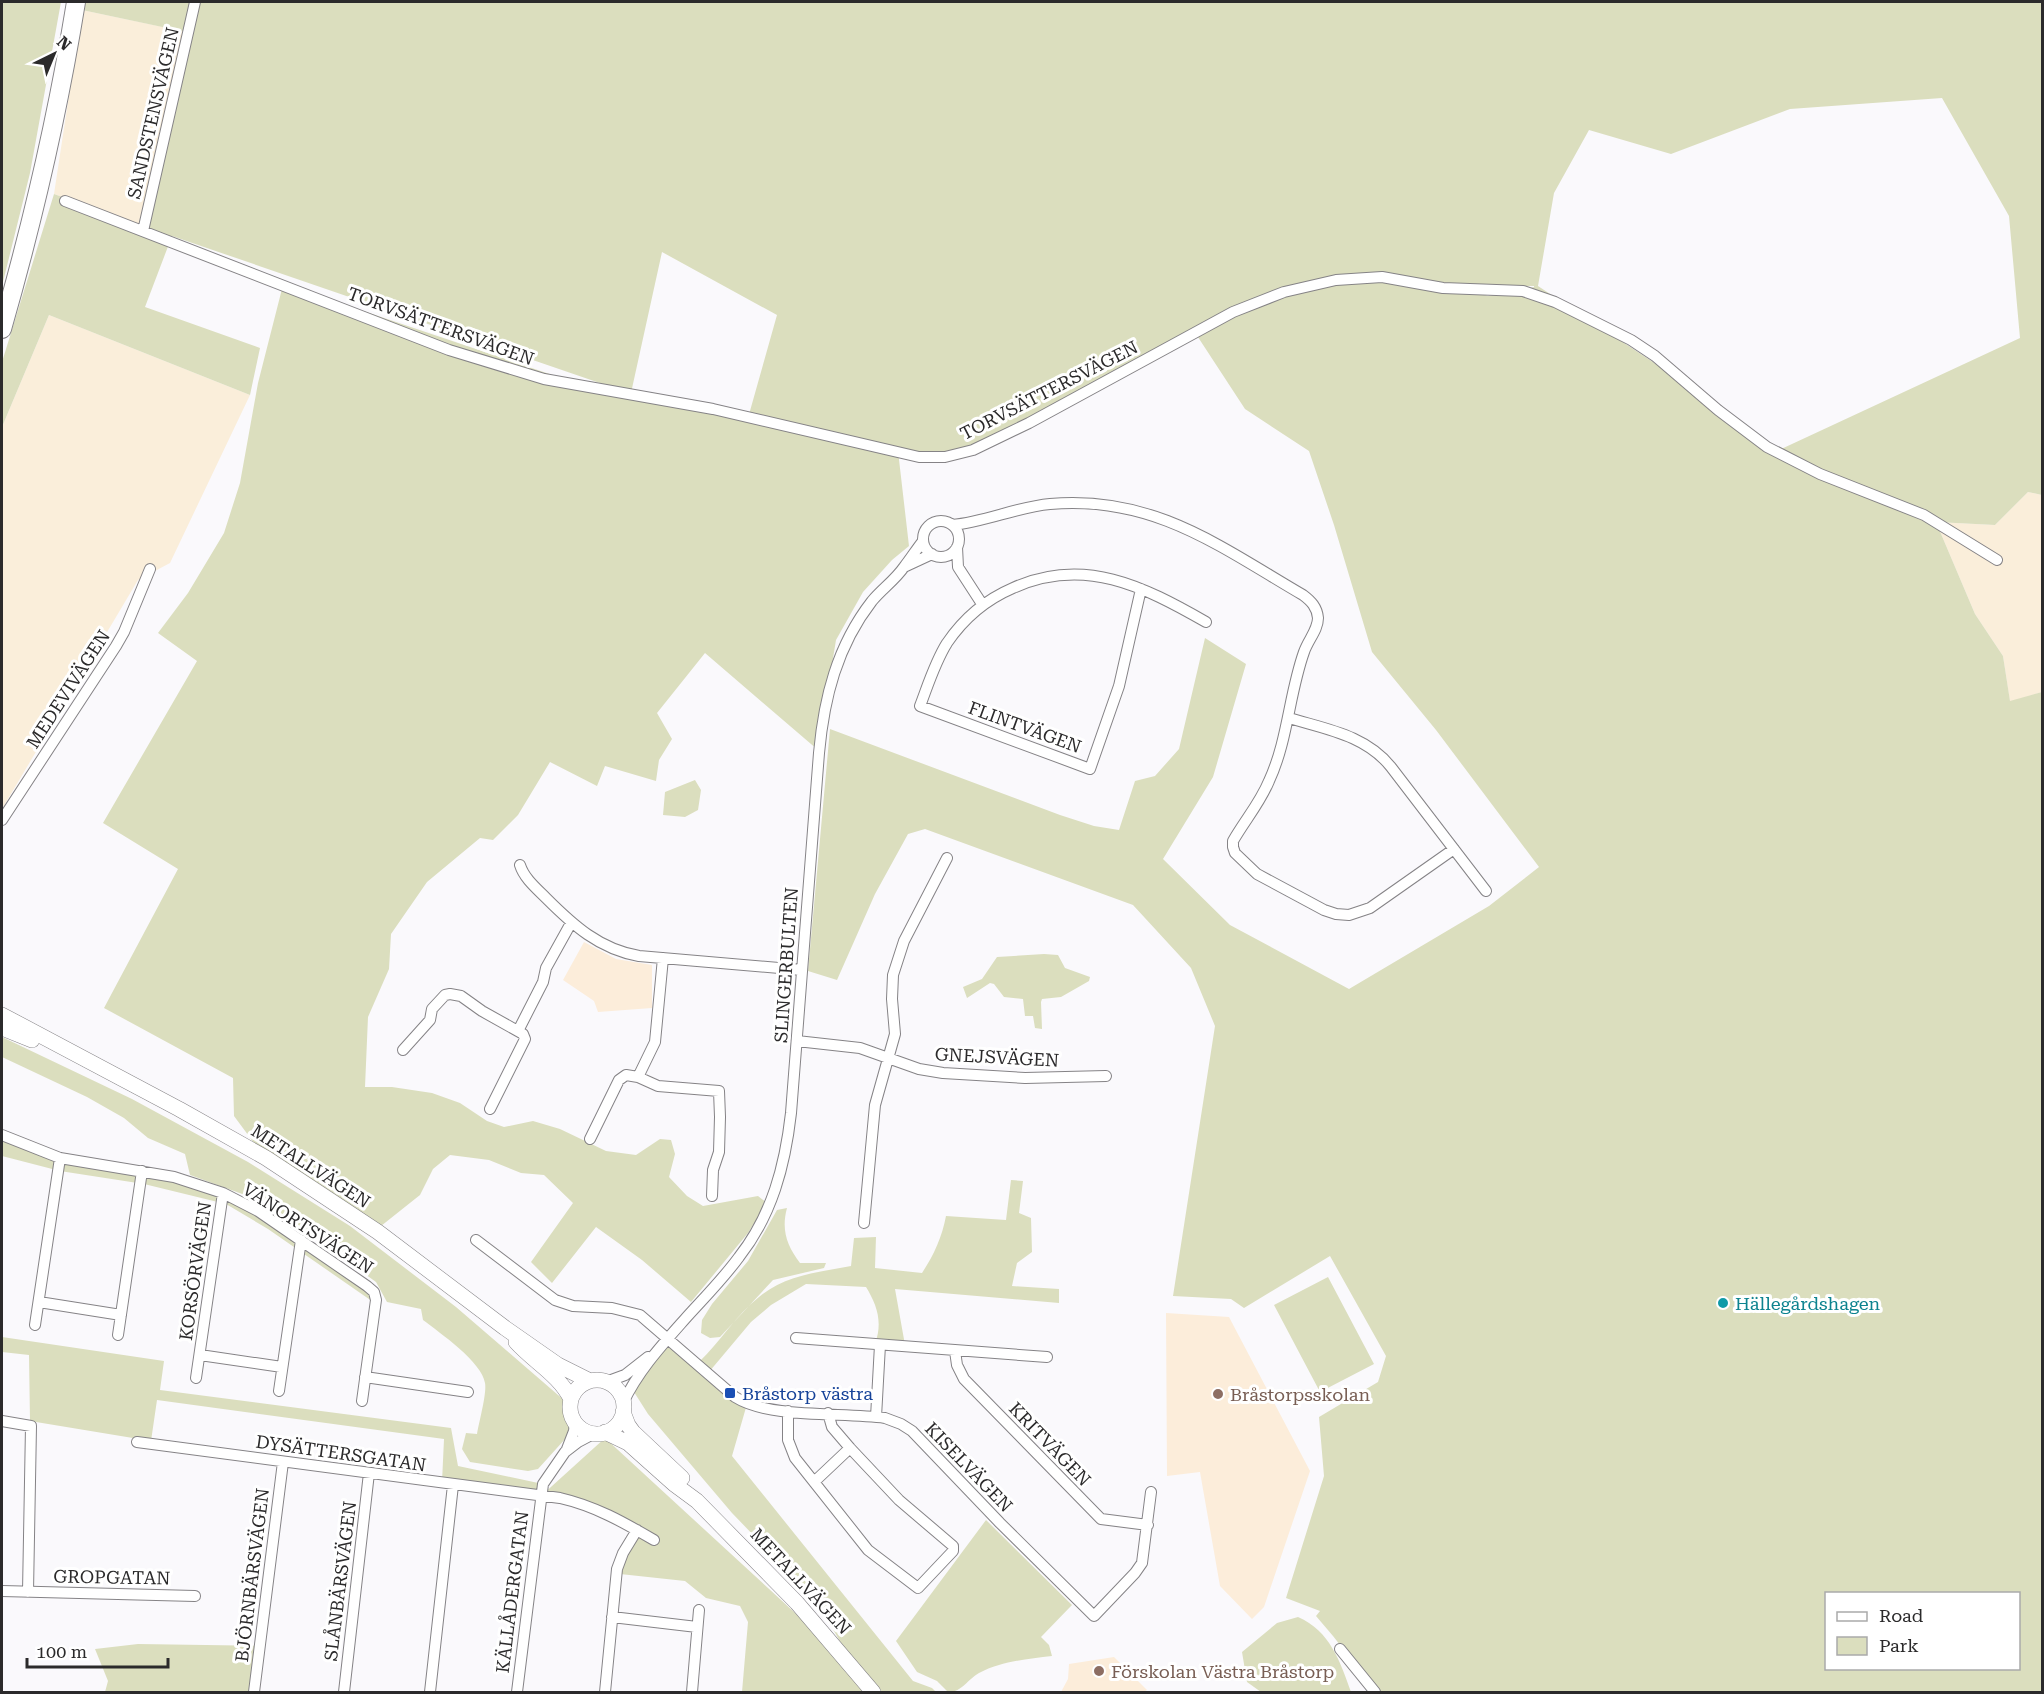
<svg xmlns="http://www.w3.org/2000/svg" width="2044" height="1694" font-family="'Roboto Serif',serif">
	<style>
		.industrial { fill: #faeeda }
		.education { fill: #fcedda }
		.green { fill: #dbdebe; fill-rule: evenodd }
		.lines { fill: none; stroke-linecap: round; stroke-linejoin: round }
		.street-casing { stroke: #858386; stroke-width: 12 }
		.primary-casing { stroke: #858386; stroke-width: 16 }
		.highway-casing { stroke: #858386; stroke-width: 20 }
		.street { stroke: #fff; stroke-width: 10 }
		.primary { stroke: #fff; stroke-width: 15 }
		.highway { stroke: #fff; stroke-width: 18 }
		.culture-dot { fill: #0f9aa8; stroke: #fff; stroke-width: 2 }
		.transit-dot { fill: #1a4fb4; stroke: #fff; stroke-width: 2 }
		.education-dot { fill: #8d6e63; stroke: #fff; stroke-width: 2 }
		.labels { text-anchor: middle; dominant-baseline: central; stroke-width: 6; stroke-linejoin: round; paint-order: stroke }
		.street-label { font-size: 18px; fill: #2b2a2b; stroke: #fff }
		.culture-label { font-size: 18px; fill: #0d838f; stroke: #fff; text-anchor: start }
		.transit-label { font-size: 18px; fill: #164399; stroke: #fff; text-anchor: start }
		.education-label { font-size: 18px; fill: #785e54; stroke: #fff; text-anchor: start }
	</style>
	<rect width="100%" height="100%" fill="#faf9fc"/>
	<path class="industrial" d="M 82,10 L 187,32 L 147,228 L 54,194 Z
		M 49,315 L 250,395 L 170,563 L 138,580 L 2,809 L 2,427 Z
		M 2028,492 L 2042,495 L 2042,692 L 2010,702 L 2003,656 L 1975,614 L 1936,522 L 1995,525 Z"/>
	<path class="education" d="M 584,942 L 616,959 L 652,965 L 652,1008 L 598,1012 L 594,1001 L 563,980 Z
		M 1166,1313 L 1229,1317 L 1310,1471 L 1264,1607 L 1252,1619 L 1220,1586 L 1200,1472 L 1167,1476 Z
		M 1114,1657 L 1147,1690 L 1144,1692 L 1061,1692 L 1068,1679 L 1069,1664 Z"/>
	<path class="green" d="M 2,2 L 61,2 L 30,173 L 2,286 Z
		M 83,2 L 2042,2 L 2042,495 L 2028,492 L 1995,525 L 1936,522 L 1975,614 L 2003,656 L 2010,701 L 2042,692 L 2042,1692 L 1377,1692 L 1333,1636 L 1316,1616 L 1320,1611 L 1286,1598 L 1324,1476 L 1319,1417 L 1378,1382 L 1386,1356 L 1330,1256 L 1244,1308 L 1231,1299 L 1173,1296 L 1215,1026 L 1191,968 L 1133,905 L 925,829 L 908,834 L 875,894 L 837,980 L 808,971 L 830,729 L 1060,815 L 1094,826 L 1119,830 L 1135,781 L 1155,776 L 1179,749 L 1205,638 L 1246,664 L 1213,777 L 1163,859 L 1230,925 L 1349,989 L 1489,906 L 1539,867 L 1436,730 L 1372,652 L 1334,525 L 1309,451 L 1245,409 L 1194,331 L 1057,412 L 948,457 L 898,451 L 909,546 L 892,560 L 863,592 L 836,640 L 818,750 L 705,653 L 657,713 L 672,739 L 659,760 L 656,781 L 605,766 L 597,786 L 550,762 L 518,815 L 493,840 L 480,838 L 427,882 L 391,934 L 389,969 L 368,1017 L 365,1087 L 392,1087 L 432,1093 L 460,1103 L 487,1121 L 504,1127 L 533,1121 L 560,1129 L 606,1151 L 636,1155 L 660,1139 L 671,1140 L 675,1154 L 669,1177 L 687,1196 L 703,1206 L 758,1196 L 767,1203 L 748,1233 L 691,1302 L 642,1260 L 596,1227 L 552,1283 L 531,1262 L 573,1203 L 544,1175 L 521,1173 L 489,1160 L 450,1155 L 433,1169 L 420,1195 L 381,1226 L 254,1143 L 234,1116 L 233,1078 L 104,1008 L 178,869 L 103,823 L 197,661 L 158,633 L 188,593 L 224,533 L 240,483 L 258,383 L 284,281 L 319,296 L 588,387 L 626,392 L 172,236 L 145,307 L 260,348 L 250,395 L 49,315 L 2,427 L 2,362 L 54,194 L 147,228 L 186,32 L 82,10 ZM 1942,98 L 2009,216 L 2020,338 L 1775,452 L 1668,372 L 1538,286 L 1554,193 L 1589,130 L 1671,154 L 1790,109 ZM 662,252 L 777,315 L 748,418 L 631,393 ZM 1454,285 L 1534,286 L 1534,287 L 1488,296 ZM 1826,1594 L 2018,1594 L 2018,1668 L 1826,1668 Z
		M 695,780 L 701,790 L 698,810 L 685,817 L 663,815 L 665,792 Z
		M 1044,954 L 1058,955 L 1065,968 L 1090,977 L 1089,981 L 1061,997 L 1042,999 L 1041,1002 L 1042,1029 L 1035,1028 L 1033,1016 L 1025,1016 L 1023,999 L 1004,997 L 994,984 L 990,983 L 967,998 L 963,987 L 982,979 L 997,957 Z
		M 2,1037 L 132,1099 L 248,1162 L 350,1226 L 456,1307 L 565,1401 L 572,1418 L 566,1438 L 538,1469 L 528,1471 L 470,1462 L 462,1449 L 466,1433 L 477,1434 C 479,1422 487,1393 485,1383 C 482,1362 440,1333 423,1320 L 421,1309 L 387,1302 L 376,1282 L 267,1203 L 190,1175 L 185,1154 L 148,1138 L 124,1118 L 87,1097 L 2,1057 Z
		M 2,1132 L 62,1155 L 148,1169 L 261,1207 L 377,1289 L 379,1306 L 268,1229 L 226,1204 L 144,1184 L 60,1171 L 2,1156 Z
		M 1011,1180 L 1023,1181 L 1019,1213 L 1031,1218 L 1032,1252 L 1017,1263 L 1012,1286 L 1059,1289 L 1059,1303 L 895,1289 L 905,1345 L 875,1344 C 883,1322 877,1305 866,1287 L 806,1284 L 771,1305 L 751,1322 L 709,1372 L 747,1404 L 732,1456 L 913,1681 L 932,1688 L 936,1692 L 742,1692 L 748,1622 L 740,1606 L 706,1598 L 685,1581 L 620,1574 L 638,1532 L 604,1510 L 442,1482 L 444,1439 L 157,1400 L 151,1441 L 30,1421 L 29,1355 L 2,1352 L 2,1337 L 164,1361 L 160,1390 L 451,1428 L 458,1466 L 543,1484 L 541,1496 L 605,1438 L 856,1669 L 816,1600 L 732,1513 L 648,1414 L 634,1392 L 668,1338 L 699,1362 C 720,1342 736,1315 759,1297 C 785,1275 819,1272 851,1266 L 854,1238 L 876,1237 L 875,1268 L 922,1273 C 934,1255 942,1237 946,1216 L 1006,1220 Z
		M 787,1208 C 781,1230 787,1246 800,1263 L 826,1263 L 824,1268 L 773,1280 L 720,1337 L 710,1338 L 701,1333 L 702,1320 L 712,1304 L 748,1261 L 777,1210 Z
		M 1328,1277 L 1374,1364 L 1320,1392 L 1274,1305 Z
		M 986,1520 L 1072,1605 L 1041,1637 L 1049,1645 L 1052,1656 C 1027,1659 1002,1661 979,1673 C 968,1679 961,1693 948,1692 L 937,1681 L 917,1672 L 896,1641 Z
		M 1298,1617 C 1330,1631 1340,1661 1351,1692 L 1261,1692 L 1247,1682 L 1242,1652 L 1277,1623 Z
		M 138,1644 L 265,1646 L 256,1692 L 105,1692 L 108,1681 L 95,1649 Z"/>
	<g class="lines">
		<g class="street-casing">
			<path id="street" d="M 65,201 L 449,350 L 544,379 L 713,409 L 919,457 L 945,457 L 973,450 L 1029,423 L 1233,312 L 1284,292 L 1336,280 L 1382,277 L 1443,288 L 1523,291 L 1555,302 L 1631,340 L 1655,356 L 1718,410 L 1767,447 L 1820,474 L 1924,515 L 1997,560
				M 143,231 L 195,2
				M923 539a18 18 0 1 1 36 0a18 18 0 1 1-36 0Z
				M 952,525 C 986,522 1016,507 1050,504 C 1153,495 1219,546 1303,595 C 1311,601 1317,607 1318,618 C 1318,630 1308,640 1304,652 C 1289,694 1288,740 1269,781 C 1260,803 1245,820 1233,841 L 1233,847 L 1235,853 L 1257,874 L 1324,910 L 1336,914 L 1349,915 L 1370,908 L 1454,849
				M 957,547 L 958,567 L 982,604
				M 904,567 L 932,554
				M 1141,589 L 1119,686 L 1090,769 L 920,706 C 928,685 935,662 947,643 C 964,618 985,600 1013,588 C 1084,556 1143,586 1206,622
				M 1289,718 C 1325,729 1366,735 1391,767 L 1486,891
				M 2,820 L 116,646 L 124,632 L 150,569
				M 520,865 C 524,878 536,888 546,898 C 573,925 599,949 639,956 L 802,970
				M 518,1031 L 543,982 L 546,968 L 571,923
				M 797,1041 L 860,1048 L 919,1069 L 943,1073 L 1025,1078 L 1106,1076
				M 403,1050 L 430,1020 L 432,1009 L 445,995 L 450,994 L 461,996 L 482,1011 L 523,1034 L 525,1039 L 490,1109
				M 638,1077 L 655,1042 L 663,958
				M 2,1135 L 60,1158 L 174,1177 L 223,1193 L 258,1211 L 367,1286 L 374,1292 L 376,1300 L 362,1401
				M 590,1139 L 619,1080 L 626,1075 L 638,1077 L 658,1086 L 719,1091 L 720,1117 L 719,1152 L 713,1170 L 712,1196
				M 864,1223 L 875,1105 L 895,1034 L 892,999 L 893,975 L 904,941 L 947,858
				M 476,1240 L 555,1300 L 573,1306 L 612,1308 L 640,1315 L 735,1397 C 770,1419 842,1412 885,1418 L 901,1424 L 912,1431 L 1000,1523 L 1094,1616 L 1135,1573 L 1142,1563 L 1151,1492
				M 39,1302 L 121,1315
				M 35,1325 L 60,1158
				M 118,1335 L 142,1171
				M 796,1338 L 1047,1357
				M 955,1351 L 957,1365 L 964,1379 L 1101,1519 L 1148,1525
				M 200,1355 L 282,1367
				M 365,1377 L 468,1392
				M 196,1378 L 223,1193
				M 606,1382 L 625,1375 L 648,1357
				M 279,1391 L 301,1240
				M 623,1403 C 638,1371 662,1345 685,1319 C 703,1299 723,1279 739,1257 C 772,1215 785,1166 791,1113 L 819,753 C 824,698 837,646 872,601 C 882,589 895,580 904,567 C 911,558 916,550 923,541
				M 788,1411 L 788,1440 L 795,1458 L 868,1550 L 918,1588 L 953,1551 L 953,1546 L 899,1500 L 850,1448 L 832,1427 L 828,1413
				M 876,1417 L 880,1345
				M 2,1421 L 31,1426 L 28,1592
				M 137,1442 L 560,1498 C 595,1506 623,1522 654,1540
				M 567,1449 L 574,1431 L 575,1422
				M 814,1482 L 850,1448
				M 2,1591 L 195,1596
				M 612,1617 L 697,1627
				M 1340,1649 L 1375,1692
				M 254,1692 L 283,1462
				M 344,1692 L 369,1473
				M 430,1692 L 453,1485
				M 517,1692 L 543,1484 L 565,1452 L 578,1442 L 595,1433
				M 605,1692 L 617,1569 L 623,1553 L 637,1530
				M 692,1692 L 699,1610"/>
		</g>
		<g class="primary-casing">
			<path id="primary" d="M 2,1015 L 179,1109 L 266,1158 L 378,1232 L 505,1328 L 558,1365 L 590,1381
				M 2,1028 L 32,1040
				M 516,1342 C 534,1362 559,1375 571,1399
				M570 1407a27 27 0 1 1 54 0a27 27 0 1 1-54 0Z
				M 623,1412 L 628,1425 L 633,1432 L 682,1478
				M 605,1432 L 628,1443 L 674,1484 L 697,1501 L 797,1603 L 873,1692"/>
		</g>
		<g class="highway-casing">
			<path id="highway" d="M 2,329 C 33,221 58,113 76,2"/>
		</g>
		<use href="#street" class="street"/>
		<use href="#primary" class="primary"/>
		<use href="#highway" class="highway"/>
	</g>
	<circle class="culture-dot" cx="1723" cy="1303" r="6"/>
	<rect class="transit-dot" x="724" y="1387" width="12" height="12" rx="3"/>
	<g class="education-dot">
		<circle cx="1218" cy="1394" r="6"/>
		<circle cx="1099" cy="1671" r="6"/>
	</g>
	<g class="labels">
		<g class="street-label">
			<text transform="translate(153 113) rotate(-77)">SANDSTENSVÄGEN</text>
			<text transform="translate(441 326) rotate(20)">TORVSÄTTERSVÄGEN</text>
			<text transform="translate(1049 390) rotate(-27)">TORVSÄTTERSVÄGEN</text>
			<text transform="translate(68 689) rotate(-57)">MEDEVIVÄGEN</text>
			<text transform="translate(1025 727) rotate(20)">FLINTVÄGEN</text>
			<text transform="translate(786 965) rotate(-86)">SLINGERBULTEN</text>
			<text transform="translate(997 1057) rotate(3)">GNEJSVÄGEN</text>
			<text transform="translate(311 1166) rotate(33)">METALLVÄGEN</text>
			<text transform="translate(308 1228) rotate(33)">VÄNORTSVÄGEN</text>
			<text transform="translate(195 1271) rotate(-82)">KORSÖRVÄGEN</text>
			<text transform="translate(1050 1444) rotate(46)">KRITVÄGEN</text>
			<text transform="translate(341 1453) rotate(8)">DYSÄTTERSGATAN</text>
			<text transform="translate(969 1467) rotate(46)">KISELVÄGEN</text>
			<text transform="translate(252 1575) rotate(-83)">BJÖRNBÄRSVÄGEN</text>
			<text transform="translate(112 1577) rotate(1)">GROPGATAN</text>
			<text transform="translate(340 1581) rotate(-83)">SLÅNBÄRSVÄGEN</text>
			<text transform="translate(801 1581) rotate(47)">METALLVÄGEN</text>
			<text transform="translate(512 1592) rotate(-83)">KÄLLÅDERGATAN</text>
		</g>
		<g class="culture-label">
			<text x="1735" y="1303">Hällegårdshagen</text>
		</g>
		<g class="transit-label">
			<text x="742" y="1393">Bråstorp västra</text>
		</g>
		<g class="education-label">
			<text x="1230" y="1394">Bråstorpsskolan</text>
			<text x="1111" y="1671">Förskolan Västra Bråstorp</text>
		</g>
	</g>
	<rect width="2044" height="1694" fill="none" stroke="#2b2a2b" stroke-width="6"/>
	<rect x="1825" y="1592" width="195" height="78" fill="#ffffff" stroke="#aaaaaa" stroke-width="1.5"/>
	<rect x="1837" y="1612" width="30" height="9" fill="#ffffff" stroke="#aaaaaa" stroke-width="1.5"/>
	<text x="1879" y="1622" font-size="18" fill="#2b2a2b">Road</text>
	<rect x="1837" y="1637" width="30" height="18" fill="#dbdebe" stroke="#aaaaaa" stroke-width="1.5"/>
	<text x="1879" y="1652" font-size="18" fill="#2b2a2b">Park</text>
	<g transform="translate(54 54) rotate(43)" stroke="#ffffff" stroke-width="4.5" paint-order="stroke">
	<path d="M0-4.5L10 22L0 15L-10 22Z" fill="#2b2a2b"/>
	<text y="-9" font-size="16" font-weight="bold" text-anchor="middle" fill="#2b2a2b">N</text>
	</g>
	<path d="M27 1658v9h141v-9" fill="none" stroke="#2b2a2b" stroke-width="3"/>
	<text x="36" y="1658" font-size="18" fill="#2b2a2b" stroke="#ffffff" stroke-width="4.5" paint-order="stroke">100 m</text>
</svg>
